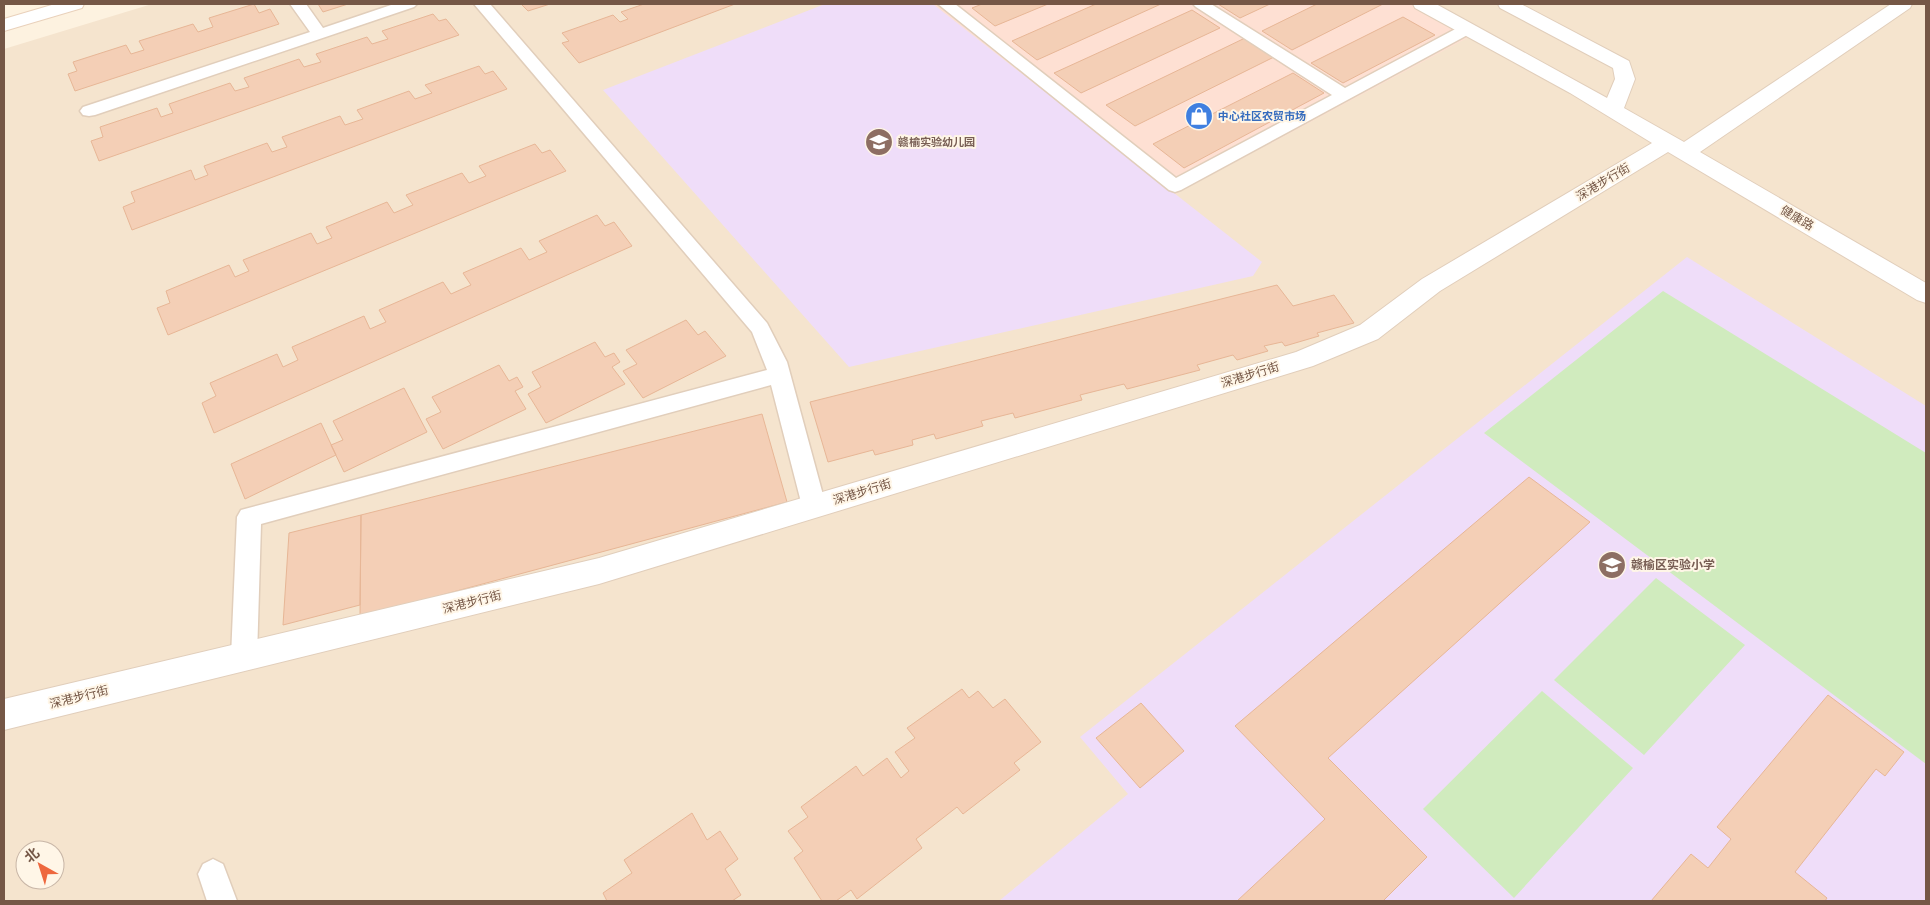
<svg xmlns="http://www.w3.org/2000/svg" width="1930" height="905" font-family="'Public Sans','Noto Sans SC',sans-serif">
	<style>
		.residential { fill: #f5e4ce; fill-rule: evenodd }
		.commercial { fill: #fee0d3 }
		.education { fill: #efddf9 }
		.green { fill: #d0ebbe }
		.building { fill: #f4cfb6; stroke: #e7b696 }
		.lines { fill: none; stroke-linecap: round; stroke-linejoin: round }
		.service-casing { stroke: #e1cebb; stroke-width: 3 }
		.minor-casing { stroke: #e1cebb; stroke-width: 2 }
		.secondary-casing { stroke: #e9d1bb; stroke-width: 2 }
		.service { fill: #fff; fill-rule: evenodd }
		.minor { fill: #fff; fill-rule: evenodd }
		.secondary { fill: #fff; fill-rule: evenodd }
		.labels { text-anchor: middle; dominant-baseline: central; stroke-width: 4; stroke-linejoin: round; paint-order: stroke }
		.far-shop-label { font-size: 11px; font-weight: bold; fill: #366cbe; stroke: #fff6e7; text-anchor: start }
		.far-education-label { font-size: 11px; font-weight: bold; fill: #785e54; stroke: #fff6e7; text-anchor: start }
		.street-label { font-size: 12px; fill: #755746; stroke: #fff6e7 }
		.education-label { font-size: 12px; font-weight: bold; fill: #785e54; stroke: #fff6e7; text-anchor: start }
	</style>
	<rect width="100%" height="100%" fill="#fdf2e0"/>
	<path class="residential" d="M 152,4 L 1926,4 L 1926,901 L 4,901 L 4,49 ZM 25,850 L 55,850 L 55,880 L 25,880 Z"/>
	<path class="commercial" d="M 933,4 L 1410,4 L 1469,37 L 1176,194 Z"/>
	<path class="education" d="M 825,4 L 933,4 L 1262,262 L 1253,276 L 849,367 L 603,90 Z
		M 1687,257 L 1926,406 L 1926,901 L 999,901 L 1128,794 L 1080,737 Z"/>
	<path class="green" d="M 1663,291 L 1926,453 L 1926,764 L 1484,433 Z
		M 1656,578 L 1745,645 L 1644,755 L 1554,680 Z
		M 1542,691 L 1633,768 L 1514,898 L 1423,809 Z"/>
	<path class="building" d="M 254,4 L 259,13 L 270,9 L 279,24 L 75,91 L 68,74 L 77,71 L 73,62 L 126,45 L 131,54 L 144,50 L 139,41 L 193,24 L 198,32 L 213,27 L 209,18 Z
		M 318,4 L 348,4 L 323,12 Z
		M 521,4 L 550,4 L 528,11 Z
		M 644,4 L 735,4 L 579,63 L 562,43 L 569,41 L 562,33 L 613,15 L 620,22 L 628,19 L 621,12 Z
		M 982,4 L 1048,4 L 995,26 L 972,8 Z
		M 1096,4 L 1161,4 L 1037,60 L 1012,41 Z
		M 1218,4 L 1270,4 L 1240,18 Z
		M 1317,4 L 1383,4 L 1292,50 L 1262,31 Z
		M 1192,10 L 1220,28 L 1081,93 L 1054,73 Z
		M 433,14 L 439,21 L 446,19 L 459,35 L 99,161 L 91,141 L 103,137 L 100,127 L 157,108 L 161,117 L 173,113 L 169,104 L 230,83 L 235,91 L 249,87 L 244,78 L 299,59 L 304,67 L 321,62 L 316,54 L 367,37 L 372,44 L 388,39 L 382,31 Z
		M 1403,17 L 1435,35 L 1343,83 L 1311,63 Z
		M 1245,38 L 1274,57 L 1135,126 L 1106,105 Z
		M 479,66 L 485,74 L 493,71 L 507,89 L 132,230 L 123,207 L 135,202 L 131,192 L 191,170 L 195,180 L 208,175 L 204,166 L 267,143 L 272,152 L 287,147 L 282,137 L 340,116 L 345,125 L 363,119 L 357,110 L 409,91 L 415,99 L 432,93 L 425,85 Z
		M 1293,73 L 1324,93 L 1184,168 L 1153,144 Z
		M 535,144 L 542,153 L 550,150 L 566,171 L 168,335 L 157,308 L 170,303 L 166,291 L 229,265 L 235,277 L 249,271 L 243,260 L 311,233 L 317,244 L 332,238 L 326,227 L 387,202 L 394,213 L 413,205 L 406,195 L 462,173 L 469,183 L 486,176 L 479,166 Z
		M 597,215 L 605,226 L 614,222 L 632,246 L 214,433 L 202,403 L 216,396 L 210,383 L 277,354 L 283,367 L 298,360 L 292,347 L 364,316 L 370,329 L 386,322 L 379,310 L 443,282 L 451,294 L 471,285 L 463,273 L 521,248 L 529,260 L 547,252 L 539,241 Z
		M 1277,285 L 1293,306 L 1334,295 L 1354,323 L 1317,333 L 1319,336 L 1285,346 L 1282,342 L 1264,346 L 1268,351 L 1237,360 L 1233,355 L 1197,365 L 1200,370 L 1127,389 L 1124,384 L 1080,395 L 1082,400 L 1015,418 L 1013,413 L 981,421 L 983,426 L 936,439 L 934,434 L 912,440 L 913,445 L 875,455 L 873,450 L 828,462 L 810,402 Z
		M 686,320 L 698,335 L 705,331 L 726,356 L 643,398 L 623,371 L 637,364 L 626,350 Z
		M 595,342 L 605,357 L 614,353 L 620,362 L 612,367 L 625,384 L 546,423 L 528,394 L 541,387 L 532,372 Z
		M 499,365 L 509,381 L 517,377 L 523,387 L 515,391 L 526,409 L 443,449 L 426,419 L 441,412 L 432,397 Z
		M 404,388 L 427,432 L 344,472 L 331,445 L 343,440 L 333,421 Z
		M 762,414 L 787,502 L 360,617 L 361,515 Z
		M 321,423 L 336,455 L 245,499 L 231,464 Z
		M 1529,477 L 1590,522 L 1328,758 L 1427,857 L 1383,901 L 1237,901 L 1325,819 L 1235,726 Z
		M 361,515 L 360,605 L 283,625 L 289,533 Z
		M 962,689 L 969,698 L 978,691 L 993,708 L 1005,699 L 1041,742 L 1014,763 L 1020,770 L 963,814 L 957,807 L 916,839 L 922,848 L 857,899 L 851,890 L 836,901 L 822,901 L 794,858 L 803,851 L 788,831 L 808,817 L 801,807 L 856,766 L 863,776 L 887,758 L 901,778 L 909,771 L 895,752 L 915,738 L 907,728 Z
		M 1828,695 L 1904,752 L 1885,776 L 1876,769 L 1795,872 L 1827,898 L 1825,901 L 1651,901 L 1691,854 L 1708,868 L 1731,839 L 1717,827 Z
		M 1141,703 L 1184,751 L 1140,788 L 1096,738 Z
		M 692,813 L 707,840 L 720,831 L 738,859 L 725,869 L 741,895 L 732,901 L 607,901 L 603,893 L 632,873 L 624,860 Z"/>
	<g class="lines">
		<g class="service-casing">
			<path id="service" d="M 290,4 L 306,4 L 323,28 L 394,4 L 417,4 L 414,7 L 95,115 L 89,116 L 83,115 L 80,111 L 83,107 L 310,32 Z
				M 474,4 L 490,4 L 767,323 L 787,362 L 826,506 L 822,513 L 814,516 L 806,513 L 802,506 L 771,385 L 261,524 L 257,657 L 253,665 L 244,669 L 235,665 L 231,657 L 237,517 L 241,510 L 767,370 L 752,332 Z
				M 938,4 L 955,4 L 1176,178 L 1332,95 L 1196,7 L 1193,4 L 1211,4 L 1345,88 L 1461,26 L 1473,26 L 1475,29 L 1473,32 L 1181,190 L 1175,192 L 1169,190 Z
				M 213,859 L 223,864 L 237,901 L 207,901 L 198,874 L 203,864 Z"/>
		</g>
		<g class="minor-casing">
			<path id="minor" d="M 1413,4 L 1436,4 L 1607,98 L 1615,79 L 1613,68 L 1500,8 L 1498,4 L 1521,4 L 1629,61 L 1635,79 L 1624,108 L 1684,142 L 1891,4 L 1912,4 L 1910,8 L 1700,152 L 1926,283 L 1926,303 L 1917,300 L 1668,152 L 1440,291 L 1378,339 L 1313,366 L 599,584 L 4,730 L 4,699 L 599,558 L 1296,352 L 1360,325 L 1422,279 L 1652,143 L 1570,93 L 1415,8 Z"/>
		</g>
		<g class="secondary-casing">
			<path id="secondary" d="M 55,4 L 84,4 L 82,8 L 4,31 L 4,19 Z"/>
		</g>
		<use href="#service" class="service"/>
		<use href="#minor" class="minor"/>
		<use href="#secondary" class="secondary"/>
	</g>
	<defs>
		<g id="shop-disc" transform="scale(1.4375)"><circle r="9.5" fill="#3f7fe0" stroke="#fff6e7"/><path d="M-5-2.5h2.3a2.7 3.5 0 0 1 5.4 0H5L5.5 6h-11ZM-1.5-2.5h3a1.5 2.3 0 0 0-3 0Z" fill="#fff"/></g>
		<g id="school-disc" transform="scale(1.4375)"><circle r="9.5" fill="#8d6e63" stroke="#fff6e7"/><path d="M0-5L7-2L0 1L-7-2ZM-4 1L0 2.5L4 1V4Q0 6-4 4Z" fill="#fff"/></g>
	</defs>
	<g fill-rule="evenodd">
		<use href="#shop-disc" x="1199" y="116"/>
		<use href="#school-disc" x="879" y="142"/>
		<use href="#school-disc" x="1612" y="565"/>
	</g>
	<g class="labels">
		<g class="far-shop-label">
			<text x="1218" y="116">中心社区农贸市场</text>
		</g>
		<g class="far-education-label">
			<text x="898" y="142">赣榆实验幼儿园</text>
		</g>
		<g class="street-label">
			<text transform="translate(1603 182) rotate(-31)">深港步行街</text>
			<text transform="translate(1797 218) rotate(30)">健康路</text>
			<text transform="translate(1250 375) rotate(-17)">深港步行街</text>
			<text transform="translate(862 492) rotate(-17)">深港步行街</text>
			<text transform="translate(472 602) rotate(-14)">深港步行街</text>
			<text transform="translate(79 697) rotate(-14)">深港步行街</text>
		</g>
		<g class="education-label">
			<text x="1631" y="565">赣榆区实验小学</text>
		</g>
	</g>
	<rect width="1930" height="905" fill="none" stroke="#755746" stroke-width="10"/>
	<g transform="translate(40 865) rotate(321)"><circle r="24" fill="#fff6e7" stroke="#c8b6a7"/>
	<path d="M0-4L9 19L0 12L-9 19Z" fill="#ee683e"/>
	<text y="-8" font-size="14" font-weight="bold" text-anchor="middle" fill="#755746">北</text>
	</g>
</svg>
